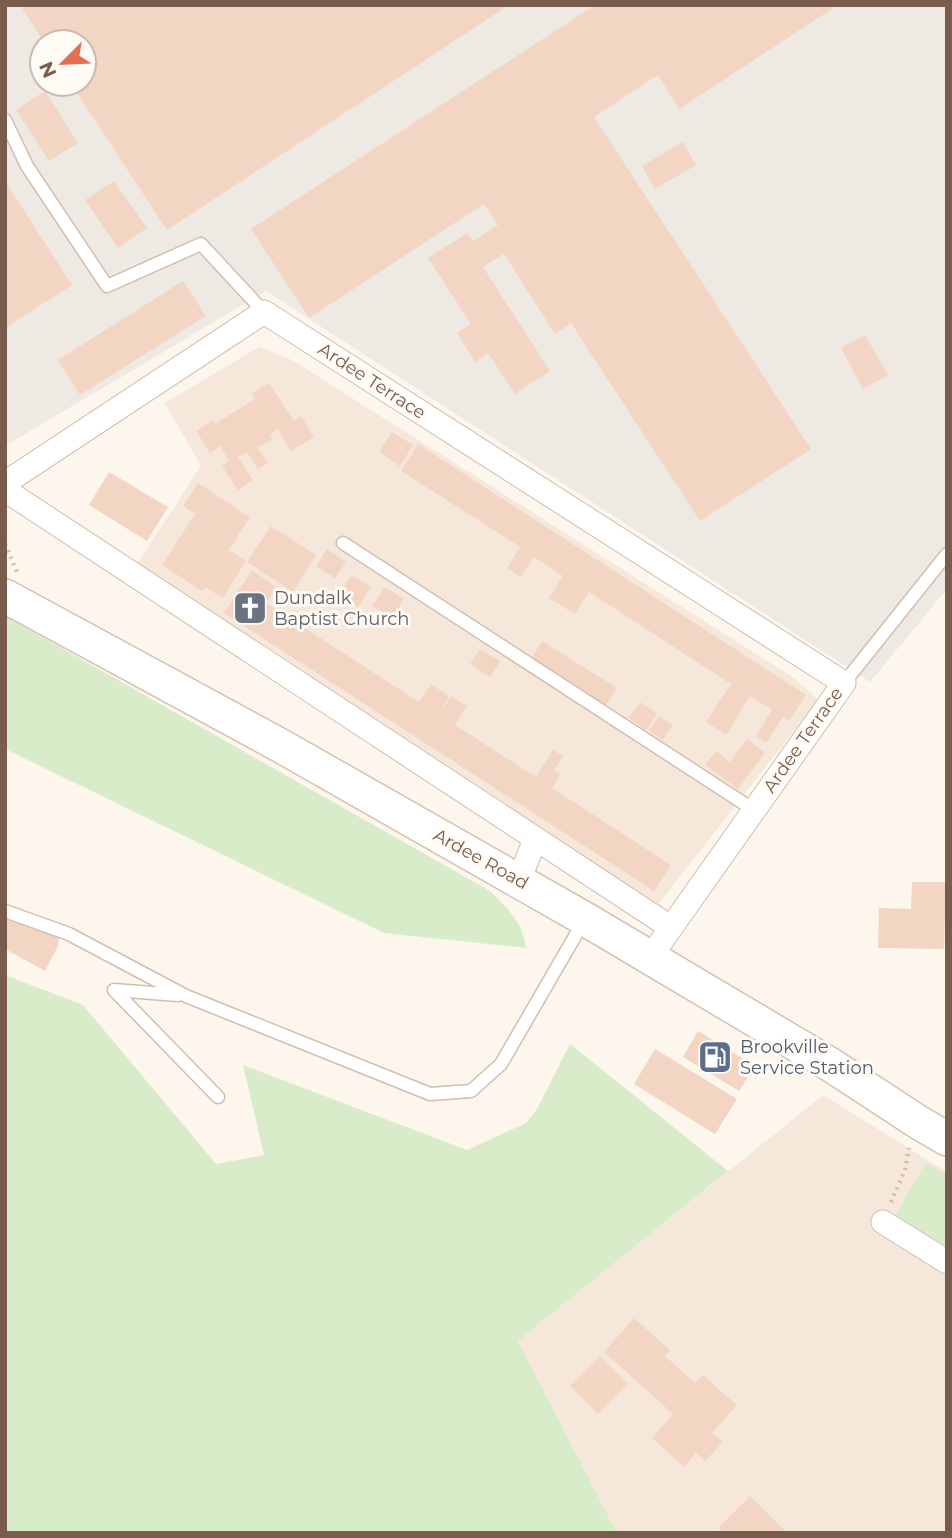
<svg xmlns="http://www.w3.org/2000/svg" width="952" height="1538" font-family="Montserrat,sans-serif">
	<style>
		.residential { fill: #f5e8da }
		.industrial { fill: #efe9e4; fill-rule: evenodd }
		.green { fill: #d8ecc9 }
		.building { fill: #f3d5c3 }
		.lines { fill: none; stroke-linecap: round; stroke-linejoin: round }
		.service-casing { stroke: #d1beb0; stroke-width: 15 }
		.minor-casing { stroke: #d1beb0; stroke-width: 25 }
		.secondary-casing { stroke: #d6c0b0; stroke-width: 36 }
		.path { stroke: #d9b8a5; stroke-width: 4.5; stroke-dasharray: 2 5; stroke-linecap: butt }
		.service { stroke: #fff; stroke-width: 12 }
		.minor { stroke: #fff; stroke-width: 23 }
		.secondary { stroke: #fff; stroke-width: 33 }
		.labels { text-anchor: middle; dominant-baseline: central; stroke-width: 6; stroke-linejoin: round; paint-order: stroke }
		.street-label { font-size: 18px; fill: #7a5c4d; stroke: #fffaf3 }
		.worship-label { font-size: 18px; fill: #5b616d; stroke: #fffaf3; text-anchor: start }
		.service-label { font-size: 18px; fill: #4e5e75; stroke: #fffaf3; text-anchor: start }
	</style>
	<rect width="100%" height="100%" fill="#fdf6ec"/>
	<path class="residential" d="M 259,347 L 292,360 L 794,678 L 818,700 L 657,906 L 135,567 L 201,466 L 165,403 Z
		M 823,1095 L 947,1172 L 947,1533 L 617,1533 L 518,1341 Z"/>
	<path class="industrial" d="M 5,5 L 947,5 L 947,589 L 870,682 L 266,291 L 5,446 ZM 42,42 L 84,42 L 84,84 L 42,84 Z"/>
	<path class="green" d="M 5,616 L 490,891 C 509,910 522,921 526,948 L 384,933 L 5,749 Z
		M 5,975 L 83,1005 L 216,1164 L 264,1155 L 243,1065 L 467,1150 L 526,1123 L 537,1109 L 570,1044 L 728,1171 L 518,1341 L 617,1533 L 5,1533 Z
		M 926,1162 L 947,1175 L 947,1250 L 894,1218 Z"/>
	<path class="building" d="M 20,5 L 509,5 L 167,230 L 71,84 L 84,84 L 84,42 L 44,42 Z
		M 595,5 L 838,5 L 679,109 L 658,75 L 594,117 L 811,449 L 700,521 L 571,323 L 555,334 L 504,254 L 483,267 L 550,371 L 515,394 L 488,353 L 475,362 L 457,333 L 471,324 L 428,258 L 467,233 L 473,241 L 498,225 L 484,204 L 309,318 L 251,229 Z
		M 45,91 L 78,143 L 49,161 L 16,110 Z
		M 683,142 L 696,165 L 655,189 L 642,166 Z
		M 5,181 L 72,285 L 5,328 Z
		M 114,181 L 147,228 L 118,248 L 85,200 Z
		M 183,281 L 206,316 L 80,395 L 58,360 Z
		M 865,335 L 888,375 L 863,389 L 841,348 Z
		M 269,383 L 294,421 L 301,416 L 314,437 L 291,451 L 278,429 L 270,435 L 273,439 L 258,448 L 268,463 L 258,469 L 247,452 L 238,457 L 253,480 L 238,490 L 222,466 L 229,461 L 220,446 L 210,453 L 196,431 L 213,420 L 215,424 L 255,399 L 251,394 Z
		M 392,432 L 413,445 L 400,466 L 379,452 Z
		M 418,444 L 806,695 L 789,721 L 783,717 L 766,743 L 756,736 L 772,710 L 750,696 L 726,735 L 706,722 L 731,684 L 589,592 L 575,614 L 549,598 L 563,576 L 534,557 L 521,577 L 507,568 L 520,547 L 401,471 Z
		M 109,472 L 168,507 L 147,541 L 89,505 Z
		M 198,483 L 250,517 L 229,550 L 246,561 L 223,598 L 205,587 L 202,591 L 162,565 L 195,514 L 183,506 Z
		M 271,526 L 316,555 L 293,592 L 247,562 Z
		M 327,549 L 346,562 L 335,578 L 316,566 Z
		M 252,570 L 276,587 L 266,603 L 419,702 L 431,684 L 449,696 L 439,715 L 451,696 L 467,706 L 455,725 L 536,777 L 553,750 L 563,756 L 554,770 L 561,774 L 552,788 L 671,865 L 654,891 L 224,613 Z
		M 352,575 L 371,587 L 358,607 L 339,594 Z
		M 385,587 L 404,599 L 392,618 L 372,606 Z
		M 542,641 L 617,688 L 605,706 L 531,659 Z
		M 480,649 L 500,661 L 490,677 L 470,664 Z
		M 640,702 L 657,714 L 646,730 L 629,718 Z
		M 659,716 L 673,725 L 663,740 L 649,731 Z
		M 747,739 L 765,753 L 738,789 L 705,765 L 716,751 L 730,762 Z
		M 912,882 L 946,882 L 944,949 L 878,948 L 879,908 L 911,909 Z
		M 5,917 L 60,932 L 58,946 L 45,971 L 5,949 Z
		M 698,1031 L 755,1066 L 739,1091 L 683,1057 Z
		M 655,1049 L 737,1099 L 715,1134 L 634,1084 Z
		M 634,1318 L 670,1350 L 665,1356 L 695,1383 L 703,1375 L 737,1405 L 712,1433 L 723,1442 L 705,1461 L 696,1453 L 684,1467 L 652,1438 L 673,1414 L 604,1352 Z
		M 600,1356 L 628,1384 L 598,1414 L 570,1386 Z
		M 750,1496 L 787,1533 L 723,1533 L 718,1528 Z"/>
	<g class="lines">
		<g class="service-casing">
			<path id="service" d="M 5,120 L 27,166 L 107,286 L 201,244 L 264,312
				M 343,543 L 754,810
				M 844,683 L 947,554
				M 5,911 L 69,934 L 186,996 L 430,1094 L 471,1091 L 501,1064 L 585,919
				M 178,995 L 114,990 L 218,1097"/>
		</g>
		<g class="minor-casing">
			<path id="minor" d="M 5,483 L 264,312 L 844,683 L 651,956
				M 5,490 L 670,927
				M 519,881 L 535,839
				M 883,1222 L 947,1262"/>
		</g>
		<g class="secondary-casing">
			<path id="secondary" d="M 5,596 L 283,747 L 585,919 L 831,1065 L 918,1122 L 947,1139"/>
		</g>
		<path class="path" d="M 5,544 L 17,572
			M 891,1202 L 905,1170 L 909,1148"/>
		<use href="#service" class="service"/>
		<use href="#minor" class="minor"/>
		<use href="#secondary" class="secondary"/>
	</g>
	<defs>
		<g id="church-square" transform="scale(1.75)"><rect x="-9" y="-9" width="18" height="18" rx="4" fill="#6b7280" stroke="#fffaf3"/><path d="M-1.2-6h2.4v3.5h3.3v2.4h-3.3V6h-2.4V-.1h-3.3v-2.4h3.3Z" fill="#fff"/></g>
		<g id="fuel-square" transform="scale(1.75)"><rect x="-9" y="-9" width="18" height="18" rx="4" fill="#5c6f8a" stroke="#fffaf3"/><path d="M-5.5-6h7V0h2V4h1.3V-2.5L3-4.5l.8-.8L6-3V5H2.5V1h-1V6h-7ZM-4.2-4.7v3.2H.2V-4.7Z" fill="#fff"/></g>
	</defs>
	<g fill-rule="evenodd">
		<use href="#church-square" x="250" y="608"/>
		<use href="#fuel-square" x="715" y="1057"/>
	</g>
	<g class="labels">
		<g class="street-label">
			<text transform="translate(372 381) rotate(33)">Ardee Terrace</text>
			<text transform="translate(803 740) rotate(-55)">Ardee Terrace</text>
			<text transform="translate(481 859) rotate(29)">Ardee Road</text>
		</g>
		<g class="worship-label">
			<text x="274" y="598">Dundalk<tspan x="274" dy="21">Baptist Church</tspan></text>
		</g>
		<g class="service-label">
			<text x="740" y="1047">Brookville<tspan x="740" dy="21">Service Station</tspan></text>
		</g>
	</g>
	<rect width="952" height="1538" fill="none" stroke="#7a5c4d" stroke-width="14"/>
	<g transform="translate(63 63) rotate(246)"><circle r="33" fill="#fffaf3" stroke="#cabbb1" stroke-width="2"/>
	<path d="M0-5L12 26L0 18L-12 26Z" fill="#e76f51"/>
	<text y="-10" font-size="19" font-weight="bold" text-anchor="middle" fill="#7a5c4d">N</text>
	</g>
</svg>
